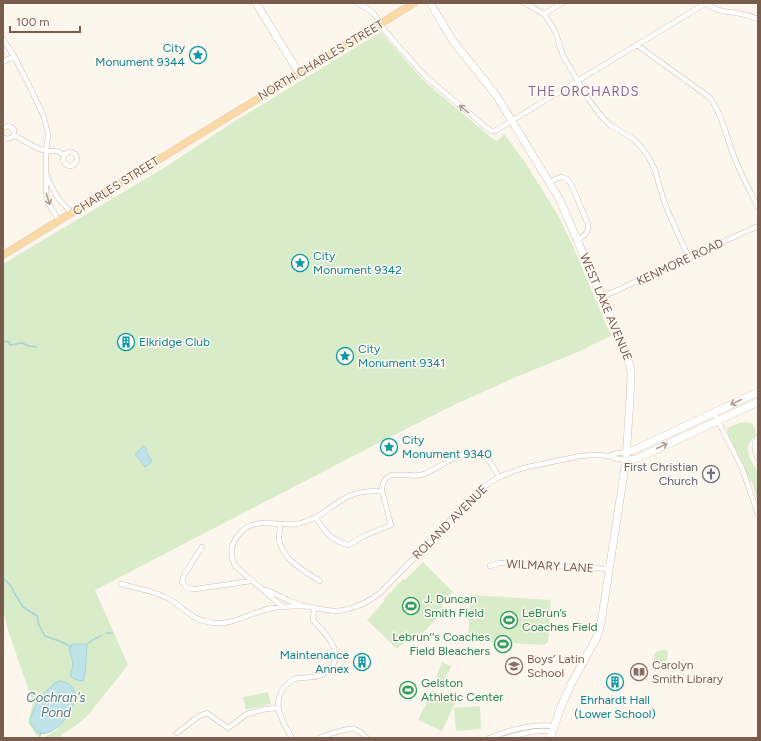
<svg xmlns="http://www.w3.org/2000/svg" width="761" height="741" font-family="Figtree,sans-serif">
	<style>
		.green { fill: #d8ecc9 }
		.water { fill: #bfe3e8; stroke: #a5d3da }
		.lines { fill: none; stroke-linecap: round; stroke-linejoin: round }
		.stream { stroke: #a5d3da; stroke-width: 1.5 }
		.street-casing { stroke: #d1beb0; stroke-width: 5.5 }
		.secondary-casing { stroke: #d6c0b0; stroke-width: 8 }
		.primary-casing { stroke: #dad1cd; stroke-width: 8 }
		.street { stroke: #fff; stroke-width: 4.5 }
		.secondary { stroke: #fff; stroke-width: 7 }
		.primary { stroke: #fbd9a5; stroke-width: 7 }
		.oneway { stroke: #af9d94 }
		.labels { text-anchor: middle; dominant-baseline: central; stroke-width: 3; stroke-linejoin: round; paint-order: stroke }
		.culture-label { font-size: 12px; fill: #0d838f; stroke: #fffaf3; text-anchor: start }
		.street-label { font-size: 12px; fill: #7a5c4d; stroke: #fffaf3 }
		.worship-label { font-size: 12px; fill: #5b616d; stroke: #fffaf3; text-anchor: end }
		.leisure-label { font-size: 12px; fill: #27864d; stroke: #fffaf3; text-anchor: start }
		.education-label { font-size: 12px; fill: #785e54; stroke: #fffaf3; text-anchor: start }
		.neighbourhood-label { font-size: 13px; letter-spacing: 1px; fill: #846695; stroke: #fffaf3 }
		.water-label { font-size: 13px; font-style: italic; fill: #437c86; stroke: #fffaf3 }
	</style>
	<rect width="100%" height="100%" fill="#fdf6ec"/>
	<path class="green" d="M 381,32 L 423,80 L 493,139 L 497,141 L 504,134 L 525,162 L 559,217 L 572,244 L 611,336 L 596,343 L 578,352 L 516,377 L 458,403 L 386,439 L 95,590 L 128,665 L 89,714 C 80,723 71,729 61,735 L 62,738 L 43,738 L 48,735 L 59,729 L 58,728 L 37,736 L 28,723 L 33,703 L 7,627 L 3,608 L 3,264 L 167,166 L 235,121 Z
		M 745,422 L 752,423 L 755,429 L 756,436 C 744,445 747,454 754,466 C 756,468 758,471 758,474 C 759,483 758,493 758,502 L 753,485 L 747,475 L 728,434 L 727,428 L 739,423 Z
		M 423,562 L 453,592 L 444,602 L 442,606 L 445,610 L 418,638 L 413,634 L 397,649 L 367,620 L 385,600 L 384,599 L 403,579 L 405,580 Z
		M 471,595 L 551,600 L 548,642 L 544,645 L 513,643 L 513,647 L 493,646 L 493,642 L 468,640 Z
		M 665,650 L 668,651 L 666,664 L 658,665 L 655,661 L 654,654 L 657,651 Z
		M 442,662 L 451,666 L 449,672 L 448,672 L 444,680 L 445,681 L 443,686 L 435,681 Z
		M 433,690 L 456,701 L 442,731 L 418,720 Z
		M 268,692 L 271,704 L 246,710 L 243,697 Z
		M 480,706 L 481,729 L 456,731 L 454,708 Z"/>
	<path class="water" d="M 144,446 L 147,450 L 146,452 L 152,461 L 145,467 L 135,454 Z
		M 73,644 L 85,644 L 87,646 L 85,674 L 83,681 C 78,680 69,680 71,672 C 71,670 73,668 73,666 C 73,660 71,655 69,650 L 71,645 Z
		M 60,681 C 95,685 60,739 40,733 C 36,732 37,732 35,729 C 34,727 32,726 31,724 C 27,713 49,683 60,681 Z"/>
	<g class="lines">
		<path class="stream" d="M 3,342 L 6,341 L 9,342 L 10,345 L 22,343 L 29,346 L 36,347
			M 3,578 L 11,586 L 15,594 L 23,607 L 37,616 L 39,625 L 45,636 L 62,642 L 71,647
			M 106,633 L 112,633
			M 86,645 L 94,639 L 101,636
			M 39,738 L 41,732"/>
		<g class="street-casing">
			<path id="street" d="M 358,3 L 372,12 L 376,17 L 385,31 L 426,77 L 487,128 L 492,131 L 495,131 L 706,3
				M 525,3 L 544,14 L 549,21 L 556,33 L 563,56 L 589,100 L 601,116 L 610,125 L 635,140 L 641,147 L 648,156 L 655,170 L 663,198 L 669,214 L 689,258
				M 707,3 C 715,12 726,11 736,13 C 744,14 751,16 758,19
				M 544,14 L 562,3
				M 3,39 L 14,56 L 31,89 L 44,117 L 48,135 L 46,151 L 46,194 L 49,204 L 59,221
				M 637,45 L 709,97 C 722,113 725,133 732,151 C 739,171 749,189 758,207
				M 3,62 L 14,56
				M 3,128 L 8,126 C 13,127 15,130 14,135
				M 14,135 C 24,141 34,148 46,151 C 55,152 54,148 64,155
				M 3,137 C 7,140 11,139 14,135
				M63 159a7 7 0 1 1 14 0a7 7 0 1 1-14 0Z
				M 47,176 C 50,184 57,198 63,204 C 67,208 68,207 71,213
				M 549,182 L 561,177 L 567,179 L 571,184 L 588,224 C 589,233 584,236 577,240
				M 602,297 L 758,226
				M 714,413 L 742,468 L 758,514
				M 758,437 C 753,445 754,450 758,458
				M 611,456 L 613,454 L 627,452
				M 316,518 C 325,532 332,541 349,545 L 364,536 L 391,525 L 382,491 C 382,466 406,478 421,475 C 440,470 467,442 485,457 C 491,462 495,470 499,477
				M 280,524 C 280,529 279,535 279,540 C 283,560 304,571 320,581
				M 202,547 L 184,575 L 182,582 L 186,587 L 192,589 L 196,589 L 251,581
				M 490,566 L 499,563 L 610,569
				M 121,584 C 138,589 156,591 171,600 C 182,607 191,618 204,621 C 229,629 248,613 272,608 C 281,607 292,606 302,606 C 316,607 330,613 344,610 C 358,607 370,601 380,593 L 476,494 L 486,485 L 499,477 L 512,472 L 523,468 L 580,456 L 596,455 L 611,456 L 613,458 L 626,460
				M 262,589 C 273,591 275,595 284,598 C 290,602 296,602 302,606
				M 283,607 L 236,567 C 232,560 230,552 233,544 C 235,539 238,535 242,531 C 255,519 270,524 286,524 C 293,525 300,524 307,521 C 323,516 334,503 349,496 C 360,491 371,491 382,491
				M 177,733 L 199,716 L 207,713 L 228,728 L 247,714 L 266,709 L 278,708
				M 292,738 C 284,724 273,708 281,692 C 284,687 289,682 294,679 C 303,676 313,679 321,675 C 326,673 330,669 333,665 C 342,647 323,632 313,620 L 314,608
				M 319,738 C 328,735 348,726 357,730 C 361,732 364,735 367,738
				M 489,738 C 509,730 533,724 554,726
				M 506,738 C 521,734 536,729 552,732"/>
		</g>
		<g class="secondary-casing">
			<path id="secondary" d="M 256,3 L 299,73
				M 430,3 L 453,41 L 496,95 L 549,182 L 560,200 L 622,345 L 630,366 L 631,373 L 630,398 L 626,460 L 601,623 L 597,637 L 570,686 L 561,707 L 550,738
				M 627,452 L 636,449 L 758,392
				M 626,460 L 636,459 L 758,402"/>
		</g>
		<g class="primary-casing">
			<path id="primary" d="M 3,255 L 414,3"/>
		</g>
		<use href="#street" class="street"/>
		<use href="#secondary" class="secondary"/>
		<use href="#primary" class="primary"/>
	</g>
	<defs><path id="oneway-shaft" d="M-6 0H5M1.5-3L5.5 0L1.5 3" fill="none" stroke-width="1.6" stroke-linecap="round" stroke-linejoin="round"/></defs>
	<g class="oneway">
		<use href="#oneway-shaft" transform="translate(464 109) rotate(-141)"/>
		<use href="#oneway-shaft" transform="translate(48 199) rotate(72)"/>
		<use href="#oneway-shaft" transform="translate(736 402) rotate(155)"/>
		<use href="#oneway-shaft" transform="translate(662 446) rotate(-25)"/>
	</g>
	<defs>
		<g id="sight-ring" transform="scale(0.9)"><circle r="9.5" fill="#fffaf3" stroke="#0f9aa8" stroke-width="1.5"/><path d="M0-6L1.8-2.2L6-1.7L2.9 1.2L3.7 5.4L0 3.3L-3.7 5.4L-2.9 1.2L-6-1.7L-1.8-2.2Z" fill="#0f9aa8"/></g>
		<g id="building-ring" transform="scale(0.9)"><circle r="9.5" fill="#fffaf3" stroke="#0f9aa8" stroke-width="1.5"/><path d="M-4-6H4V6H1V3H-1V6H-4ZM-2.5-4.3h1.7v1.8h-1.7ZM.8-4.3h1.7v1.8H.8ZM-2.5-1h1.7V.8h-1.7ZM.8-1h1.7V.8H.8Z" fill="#0f9aa8"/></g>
		<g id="church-ring" transform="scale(0.9)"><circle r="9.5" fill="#fffaf3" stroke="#6b7280" stroke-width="1.5"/><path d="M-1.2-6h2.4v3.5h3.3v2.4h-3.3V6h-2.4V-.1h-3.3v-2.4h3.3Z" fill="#6b7280"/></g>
		<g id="stadium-ring" transform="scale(0.9)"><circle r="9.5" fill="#fffaf3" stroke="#2e9e5b" stroke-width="1.5"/><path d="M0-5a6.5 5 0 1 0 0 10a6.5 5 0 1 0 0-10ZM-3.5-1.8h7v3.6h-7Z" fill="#2e9e5b"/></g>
		<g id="school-ring" transform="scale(0.9)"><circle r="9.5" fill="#fffaf3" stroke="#8d6e63" stroke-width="1.5"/><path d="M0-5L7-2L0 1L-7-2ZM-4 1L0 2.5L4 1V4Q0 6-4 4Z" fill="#8d6e63"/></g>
		<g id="library-ring" transform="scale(0.9)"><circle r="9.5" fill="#fffaf3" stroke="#8d6e63" stroke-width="1.5"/><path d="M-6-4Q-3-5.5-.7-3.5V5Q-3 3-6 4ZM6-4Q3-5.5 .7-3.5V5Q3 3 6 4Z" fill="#8d6e63"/></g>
	</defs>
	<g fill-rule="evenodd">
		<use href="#sight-ring" x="198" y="55"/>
		<use href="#sight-ring" x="300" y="263"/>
		<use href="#building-ring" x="126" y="342"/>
		<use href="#sight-ring" x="345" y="356"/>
		<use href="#sight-ring" x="389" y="447"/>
		<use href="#church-ring" x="711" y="474"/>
		<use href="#stadium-ring" x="411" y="606"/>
		<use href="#stadium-ring" x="509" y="620"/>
		<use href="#stadium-ring" x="503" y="644"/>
		<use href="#building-ring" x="362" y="662"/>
		<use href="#school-ring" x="514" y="666"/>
		<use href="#library-ring" x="639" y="672"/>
		<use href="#building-ring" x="615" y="682"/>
		<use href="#stadium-ring" x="408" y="690"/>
	</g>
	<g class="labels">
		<g class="culture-label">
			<text x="185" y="48" text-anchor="end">City<tspan x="185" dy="14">Monument 9344</tspan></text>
			<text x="313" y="256">City<tspan x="313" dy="14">Monument 9342</tspan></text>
			<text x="139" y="342">Elkridge Club</text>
			<text x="358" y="349">City<tspan x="358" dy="14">Monument 9341</tspan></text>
			<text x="402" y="440">City<tspan x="402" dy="14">Monument 9340</tspan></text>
			<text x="349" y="655" text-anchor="end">Maintenance<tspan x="349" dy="14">Annex</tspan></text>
			<text x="615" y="700" text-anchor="middle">Ehrhardt Hall<tspan x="615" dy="14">(Lower School)</tspan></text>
		</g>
		<g class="street-label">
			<text transform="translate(321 60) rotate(-31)">NORTH CHARLES STREET</text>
			<text transform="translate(116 186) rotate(-32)">CHARLES STREET</text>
			<text transform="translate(680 262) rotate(-25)">KENMORE ROAD</text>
			<text transform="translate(606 307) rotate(67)">WEST LAKE AVENUE</text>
			<text transform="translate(450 522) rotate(-45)">ROLAND AVENUE</text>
			<text transform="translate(550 566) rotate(3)">WILMARY LANE</text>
		</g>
		<g class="worship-label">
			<text x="698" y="467">First Christian<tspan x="698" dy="14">Church</tspan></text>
		</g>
		<g class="leisure-label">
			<text x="424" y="599">J. Duncan<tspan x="424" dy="14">Smith Field</tspan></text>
			<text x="522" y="613">LeBrun’s<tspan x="522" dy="14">Coaches Field</tspan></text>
			<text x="490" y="637" text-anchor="end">Lebrun''s Coaches<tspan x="490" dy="14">Field Bleachers</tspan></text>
			<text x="421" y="683">Gelston<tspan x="421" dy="14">Athletic Center</tspan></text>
		</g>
		<g class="education-label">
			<text x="527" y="659">Boys’ Latin<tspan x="527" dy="14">School</tspan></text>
			<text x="652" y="665">Carolyn<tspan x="652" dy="14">Smith Library</tspan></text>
		</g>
		<g class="neighbourhood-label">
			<text x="584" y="91">THE ORCHARDS</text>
		</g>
		<g class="water-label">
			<text x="56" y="697">Cochran's<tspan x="56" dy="15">Pond</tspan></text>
		</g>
	</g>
	<rect width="761" height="741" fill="none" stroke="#7a5c4d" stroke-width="8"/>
	<path d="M10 26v6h70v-6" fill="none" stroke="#7a5c4d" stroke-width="2"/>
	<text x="16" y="26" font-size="12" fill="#7a5c4d" stroke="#fffaf3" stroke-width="3" paint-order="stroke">100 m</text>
</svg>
